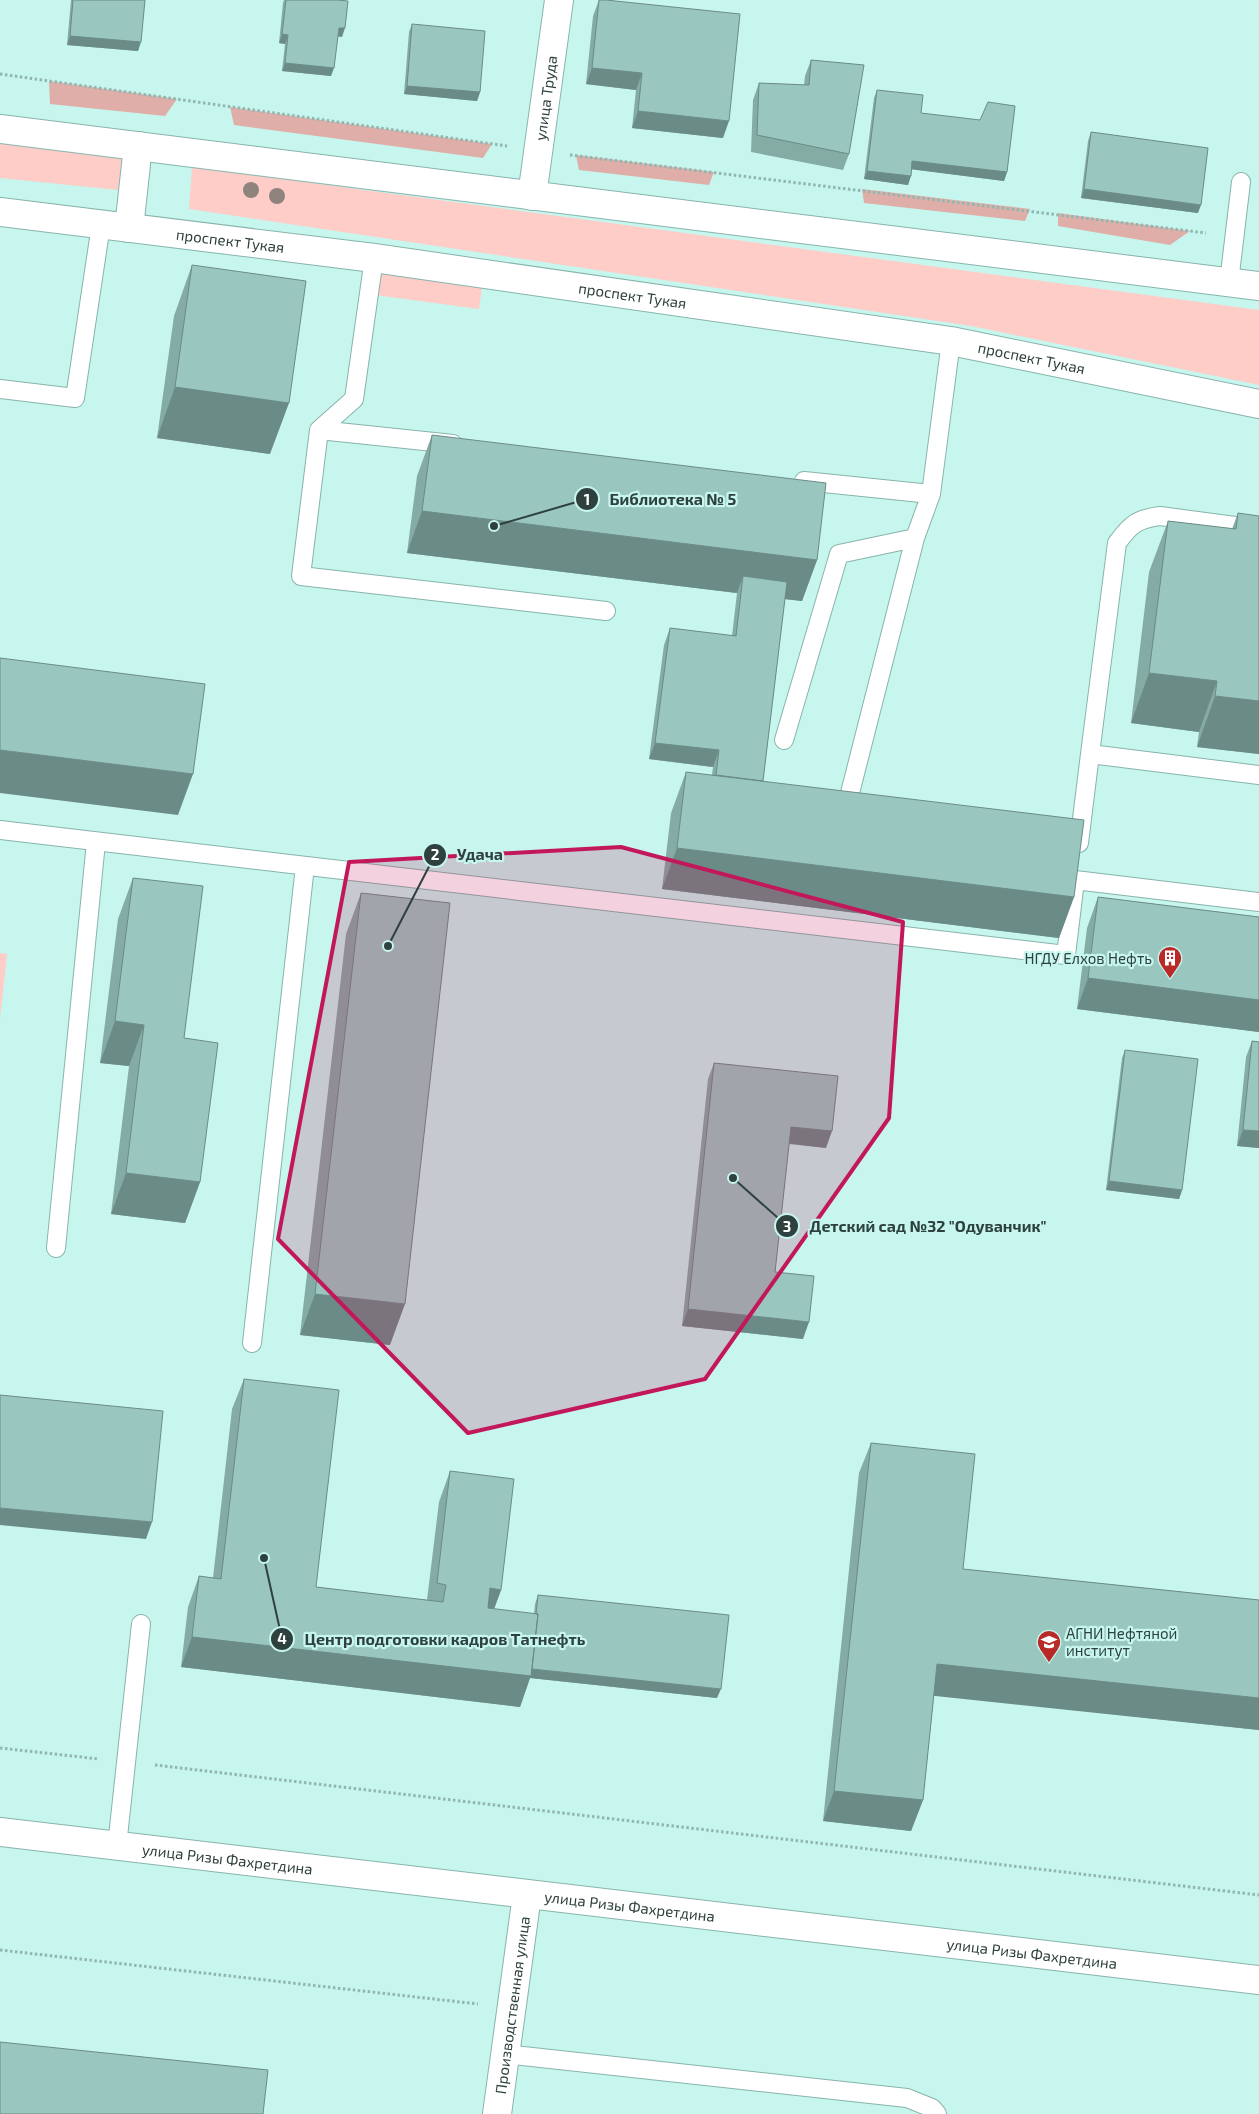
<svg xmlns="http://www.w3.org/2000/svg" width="1259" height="2114" font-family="'Exo 2',sans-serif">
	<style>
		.green { fill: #ffcdc7 }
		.forest { fill: #e0aea8 }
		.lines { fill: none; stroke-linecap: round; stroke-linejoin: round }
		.lane-casing { stroke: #87b4ac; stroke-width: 20 }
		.street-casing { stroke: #87b4ac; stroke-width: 30 }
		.secondary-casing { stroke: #87b4ac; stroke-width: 30 }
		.primary-casing { stroke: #87b4ac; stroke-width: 30 }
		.path { stroke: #91b6b0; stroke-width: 3; stroke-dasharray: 2.5 2.5; stroke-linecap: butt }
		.lane { stroke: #fff; stroke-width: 18 }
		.street { stroke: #fff; stroke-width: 28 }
		.secondary { stroke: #fff; stroke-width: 28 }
		.primary { stroke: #fff; stroke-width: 28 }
		.tree { fill: #8f837d }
		.wall { fill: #84aba4 }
		.shaded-wall { fill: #6b8b86 }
		.building { fill: #99c7bf; stroke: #6b8b86 }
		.marked { fill: #c2185b; fill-opacity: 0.2; stroke: #c2185b; stroke-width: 4; stroke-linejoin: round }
		.labels { text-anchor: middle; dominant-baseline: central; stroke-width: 4.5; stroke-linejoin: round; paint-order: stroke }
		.street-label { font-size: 15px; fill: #2e413e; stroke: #c7f6ee }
		.poi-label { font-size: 15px; fill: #2e413e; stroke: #c7f6ee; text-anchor: end }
		.leader { fill: none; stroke: #2e413e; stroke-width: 2 }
		.callout-dot { fill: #2e413e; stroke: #c7f6ee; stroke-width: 2 }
		.mark-label { font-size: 15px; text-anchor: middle; font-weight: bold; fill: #fff }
		.callout-label { font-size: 16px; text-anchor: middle; font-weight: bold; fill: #2e413e; stroke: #c7f6ee; stroke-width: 4.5; stroke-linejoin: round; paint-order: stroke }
	</style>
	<rect width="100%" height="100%" fill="#c7f6ee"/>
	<path class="green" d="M 0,142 L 122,157 L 118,190 L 0,178 Z
		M 192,167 L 1259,310 L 1259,385 L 971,326 L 189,209 Z
		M 378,273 L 482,287 L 479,309 L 375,295 Z
		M 0,953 L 7,954 L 0,1019 Z"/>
	<path class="forest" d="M 49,81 L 177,99 L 165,116 L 50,104 Z
		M 230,107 L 492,144 L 483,158 L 234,125 Z
		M 576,155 L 714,172 L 709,185 L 579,170 Z
		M 862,189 L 1030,209 L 1025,221 L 864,203 Z
		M 1058,213 L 1190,231 L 1170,245 L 1058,226 Z"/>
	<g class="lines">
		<g class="lane-casing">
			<path id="lane" d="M 374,258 L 354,399 L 319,430 L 301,576 L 606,611
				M 1229,282 L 1241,182
				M 0,389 L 75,398 L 101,225
				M 319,430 L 453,444
				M 804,481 L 931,494
				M 784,740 L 839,554 L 915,538
				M 1090,754 L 1117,543 C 1131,524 1137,519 1160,516 L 1259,529
				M 850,793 L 915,538 L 931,494 L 951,341
				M 0,830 L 1066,955 L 1075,881
				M 1079,843 L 1090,754 L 1259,775
				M 1075,880 L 1259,902
				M 56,1248 L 96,842
				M 252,1343 L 305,866
				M 117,1846 L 141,1624
				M 505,2054 L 907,2098 L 932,2108 L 937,2114"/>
		</g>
		<g class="street-casing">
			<g id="street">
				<path id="s1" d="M 532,196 L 559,0"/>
				<path id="s2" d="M 497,2114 L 527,1895"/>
			</g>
		</g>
		<g class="secondary-casing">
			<g id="secondary">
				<path d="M 0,129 L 1259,286"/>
				<path id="s3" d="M 0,212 L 374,258 L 951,341 L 1259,404"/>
				<path d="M 129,228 L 138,146"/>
			</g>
		</g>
		<g class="primary-casing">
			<g id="primary">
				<path id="s4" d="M 0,1832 L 1259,1980"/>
			</g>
		</g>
		<path class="path" d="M 0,74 L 507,146
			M 570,155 L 1206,233
			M 0,1748 L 99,1759
			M 155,1765 L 1259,1895
			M 0,1950 L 478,2004"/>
		<use href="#lane" class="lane"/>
		<use href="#street" class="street"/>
		<use href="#secondary" class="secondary"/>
		<use href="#primary" class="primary"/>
	</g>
	<g class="tree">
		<circle cx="251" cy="190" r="8"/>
		<circle cx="277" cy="196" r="8"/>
	</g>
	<path class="wall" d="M 71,0 L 145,0 L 138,51 L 67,45 Z
		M 284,0 L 337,0 L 342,37 L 338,36 L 331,76 L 282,71 L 285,44 L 279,43 L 283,3 Z
		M 599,0 L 723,138 L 632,128 L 636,90 L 586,84 L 593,16 Z
		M 412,24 L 480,92 L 477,101 L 404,94 L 409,32 Z
		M 811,60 L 849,154 L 843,170 L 751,152 L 753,100 L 759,83 L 804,85 L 805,76 Z
		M 877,90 L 921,113 L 1007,172 L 1004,181 L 912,169 L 908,185 L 864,179 L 874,98 Z
		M 1091,132 L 1198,213 L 1081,198 L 1088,141 Z
		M 192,265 L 270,454 L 157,438 L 174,316 Z
		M 432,435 L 817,560 L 802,601 L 785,599 L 763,781 L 1074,897 L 1059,938 L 662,889 L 671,813 L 686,772 L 712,775 L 713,767 L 649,759 L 664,645 L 670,628 L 732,636 L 737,593 L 407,553 L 417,476 Z
		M 1238,513 L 1259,754 L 1197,747 L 1199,732 L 1131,723 L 1149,572 L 1168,521 L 1232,529 Z
		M 133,878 L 184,1038 L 200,1182 L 185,1223 L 111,1214 L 129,1066 L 100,1063 L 118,919 Z
		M 361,893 L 390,1345 L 300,1335 L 346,934 Z
		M 1098,897 L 1259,917 L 1259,1032 L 1077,1009 L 1087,928 Z
		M 1252,1041 L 1259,1042 L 1259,1148 L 1237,1146 L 1246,1057 Z
		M 1125,1050 L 1182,1190 L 1179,1199 L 1106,1190 L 1122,1058 Z
		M 714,1063 L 826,1148 L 789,1144 L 775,1272 L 803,1339 L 682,1326 L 708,1079 Z
		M 244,1379 L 316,1587 L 427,1600 L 439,1502 L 450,1471 L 501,1590 L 494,1609 L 534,1614 L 535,1604 L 538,1595 L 717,1698 L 530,1678 L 520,1707 L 181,1667 L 188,1607 L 199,1576 L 213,1578 L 232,1409 Z
		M 871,1443 L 963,1569 L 1259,1600 L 1259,1730 L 934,1695 L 923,1800 L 911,1831 L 823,1821 L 859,1473 Z"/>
	<path class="shaded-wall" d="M 339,28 L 345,28 L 342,37 L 336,36 Z
		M 282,34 L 288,35 L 285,44 L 279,43 Z
		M 70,36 L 141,42 L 138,51 L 67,45 Z
		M 285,63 L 334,68 L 331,76 L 282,71 Z
		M 592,68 L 642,73 L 636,90 L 586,84 Z
		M 407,86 L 480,92 L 477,101 L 404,94 Z
		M 638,111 L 729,121 L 723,138 L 632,128 Z
		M 912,161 L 1007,172 L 1004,181 L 909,169 Z
		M 867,171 L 911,176 L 908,185 L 864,179 Z
		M 1084,189 L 1201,205 L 1198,213 L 1081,198 Z
		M 175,387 L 289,403 L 270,454 L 157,438 Z
		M 422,511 L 817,560 L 802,601 L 741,594 L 743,576 L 737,593 L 407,553 Z
		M 1149,673 L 1217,681 L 1199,732 L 1131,723 Z
		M 1215,696 L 1259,701 L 1259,754 L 1197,747 Z
		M 655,743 L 719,750 L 713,767 L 649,759 Z
		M 0,750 L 193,774 L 178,815 L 0,793 Z
		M 677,848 L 1074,897 L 1059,938 L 662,889 Z
		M 1088,978 L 1259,1000 L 1259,1032 L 1077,1009 Z
		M 115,1021 L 144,1025 L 129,1066 L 100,1063 Z
		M 791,1127 L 832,1131 L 826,1148 L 785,1143 Z
		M 1243,1130 L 1259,1131 L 1259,1148 L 1237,1146 Z
		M 126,1173 L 200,1182 L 185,1223 L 111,1214 Z
		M 1109,1181 L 1182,1190 L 1179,1199 L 1106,1190 Z
		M 315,1294 L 405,1304 L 390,1345 L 300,1335 Z
		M 688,1309 L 809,1322 L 803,1339 L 682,1326 Z
		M 0,1508 L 152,1522 L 146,1539 L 0,1525 Z
		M 490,1588 L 501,1590 L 490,1620 L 479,1619 Z
		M 192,1637 L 530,1669 L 721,1689 L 717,1698 L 530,1678 L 520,1707 L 181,1667 Z
		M 937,1664 L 1259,1698 L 1259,1730 L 926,1695 Z
		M 834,1791 L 923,1800 L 911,1831 L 823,1821 Z"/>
	<path class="building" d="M 73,0 L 145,0 L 141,42 L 70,36 Z
		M 286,0 L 337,0 L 348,1 L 345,28 L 339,28 L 334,68 L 285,63 L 288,35 L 282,34 Z
		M 599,0 L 606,0 L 740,14 L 729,121 L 638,111 L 642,73 L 592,68 Z
		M 412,24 L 485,31 L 480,92 L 407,86 Z
		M 811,60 L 864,65 L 849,154 L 757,135 L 759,83 L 809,85 Z
		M 877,90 L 923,95 L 921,113 L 980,120 L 988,102 L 1015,106 L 1007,172 L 912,161 L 911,176 L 867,171 Z
		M 1091,132 L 1208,148 L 1201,205 L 1084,189 Z
		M 192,265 L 306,281 L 289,403 L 175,387 Z
		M 432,435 L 826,483 L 817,560 L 422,511 Z
		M 1238,513 L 1259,516 L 1259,701 L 1215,696 L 1217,681 L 1149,673 L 1168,521 L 1236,529 Z
		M 743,576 L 787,582 L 763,781 L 716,775 L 719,750 L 655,743 L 670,628 L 736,636 Z
		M 0,658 L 205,684 L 193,774 L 0,750 Z
		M 686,772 L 1084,820 L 1074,897 L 677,848 Z
		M 133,878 L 203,886 L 184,1038 L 218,1043 L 200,1182 L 126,1173 L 144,1025 L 115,1021 Z
		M 361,893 L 450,903 L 405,1304 L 315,1294 Z
		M 1098,897 L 1259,917 L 1259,1000 L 1088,978 Z
		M 1252,1041 L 1259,1042 L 1259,1131 L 1243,1130 Z
		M 1125,1050 L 1198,1059 L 1182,1190 L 1109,1181 Z
		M 714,1063 L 838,1076 L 832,1131 L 791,1127 L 775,1272 L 814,1276 L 809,1322 L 688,1309 Z
		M 244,1379 L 339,1390 L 316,1587 L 443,1602 L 446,1585 L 437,1583 L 450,1471 L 514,1479 L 501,1590 L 490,1588 L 488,1608 L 538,1614 L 531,1676 L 192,1637 L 199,1576 L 221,1579 Z
		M 0,1395 L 163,1411 L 152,1522 L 0,1508 Z
		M 871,1443 L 975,1454 L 963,1569 L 1259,1600 L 1259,1698 L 937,1664 L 923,1800 L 834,1791 Z
		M 538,1595 L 729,1615 L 721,1689 L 532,1669 L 538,1614 L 536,1614 Z
		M 0,2042 L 268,2070 L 263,2114 L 0,2114 Z"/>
	<path class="marked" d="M 621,847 L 903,922 L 889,1118 L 705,1379 L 468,1433 L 278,1239 L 349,862 Z"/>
	<defs>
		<g id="building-pin" transform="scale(1.25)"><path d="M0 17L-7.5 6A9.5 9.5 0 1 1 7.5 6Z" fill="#b82928" stroke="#c7f6ee"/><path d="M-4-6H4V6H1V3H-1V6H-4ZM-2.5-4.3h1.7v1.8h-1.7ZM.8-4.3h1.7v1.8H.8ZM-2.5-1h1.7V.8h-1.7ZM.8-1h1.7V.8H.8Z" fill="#fff"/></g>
		<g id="university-pin" transform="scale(1.25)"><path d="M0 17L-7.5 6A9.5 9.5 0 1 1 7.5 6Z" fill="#b82928" stroke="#c7f6ee"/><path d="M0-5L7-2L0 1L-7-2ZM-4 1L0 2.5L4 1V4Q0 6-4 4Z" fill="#fff"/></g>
	</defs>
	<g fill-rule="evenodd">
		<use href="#building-pin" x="1170" y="958"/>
		<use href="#university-pin" x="1049" y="1642"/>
	</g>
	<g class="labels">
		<g class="street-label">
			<text stroke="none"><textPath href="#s1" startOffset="99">улица Труда</textPath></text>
			<text stroke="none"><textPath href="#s3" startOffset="232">проспект Тукая</textPath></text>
			<text stroke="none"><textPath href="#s3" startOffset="638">проспект Тукая</textPath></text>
			<text stroke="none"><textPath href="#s3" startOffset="1042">проспект Тукая</textPath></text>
			<text stroke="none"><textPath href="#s4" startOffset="229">улица Ризы Фахретдина</textPath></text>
			<text stroke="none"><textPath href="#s4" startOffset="634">улица Ризы Фахретдина</textPath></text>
			<text stroke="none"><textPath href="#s4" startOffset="1039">улица Ризы Фахретдина</textPath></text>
			<text stroke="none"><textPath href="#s2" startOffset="110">Производственная улица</textPath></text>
		</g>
		<g class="poi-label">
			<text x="1152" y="958">НГДУ Елхов Нефть</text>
			<text x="1066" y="1633" text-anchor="start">АГНИ Нефтяной<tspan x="1066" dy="17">институт</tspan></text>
		</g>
	</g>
	<path class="leader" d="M494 526L587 499M388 946L435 855M733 1178L787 1226M264 1558L282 1639"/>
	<g class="callout-dot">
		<circle cx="494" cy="526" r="5"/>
		<circle cx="388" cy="946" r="5"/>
		<circle cx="733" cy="1178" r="5"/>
		<circle cx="264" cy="1558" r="5"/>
		<circle cx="587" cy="499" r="12"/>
		<circle cx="435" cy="855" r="12"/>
		<circle cx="787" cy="1226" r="12"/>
		<circle cx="282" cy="1639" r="12"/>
	</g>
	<g class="mark-label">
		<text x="587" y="505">1</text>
		<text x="435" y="860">2</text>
		<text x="787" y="1232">3</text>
		<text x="282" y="1644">4</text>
	</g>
	<g class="callout-label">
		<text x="673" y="505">Библиотека № 5</text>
		<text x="480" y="860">Удача</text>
		<text x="928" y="1232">Детский сад №32 "Одуванчик"</text>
		<text x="445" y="1645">Центр подготовки кадров Татнефть</text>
	</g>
</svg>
